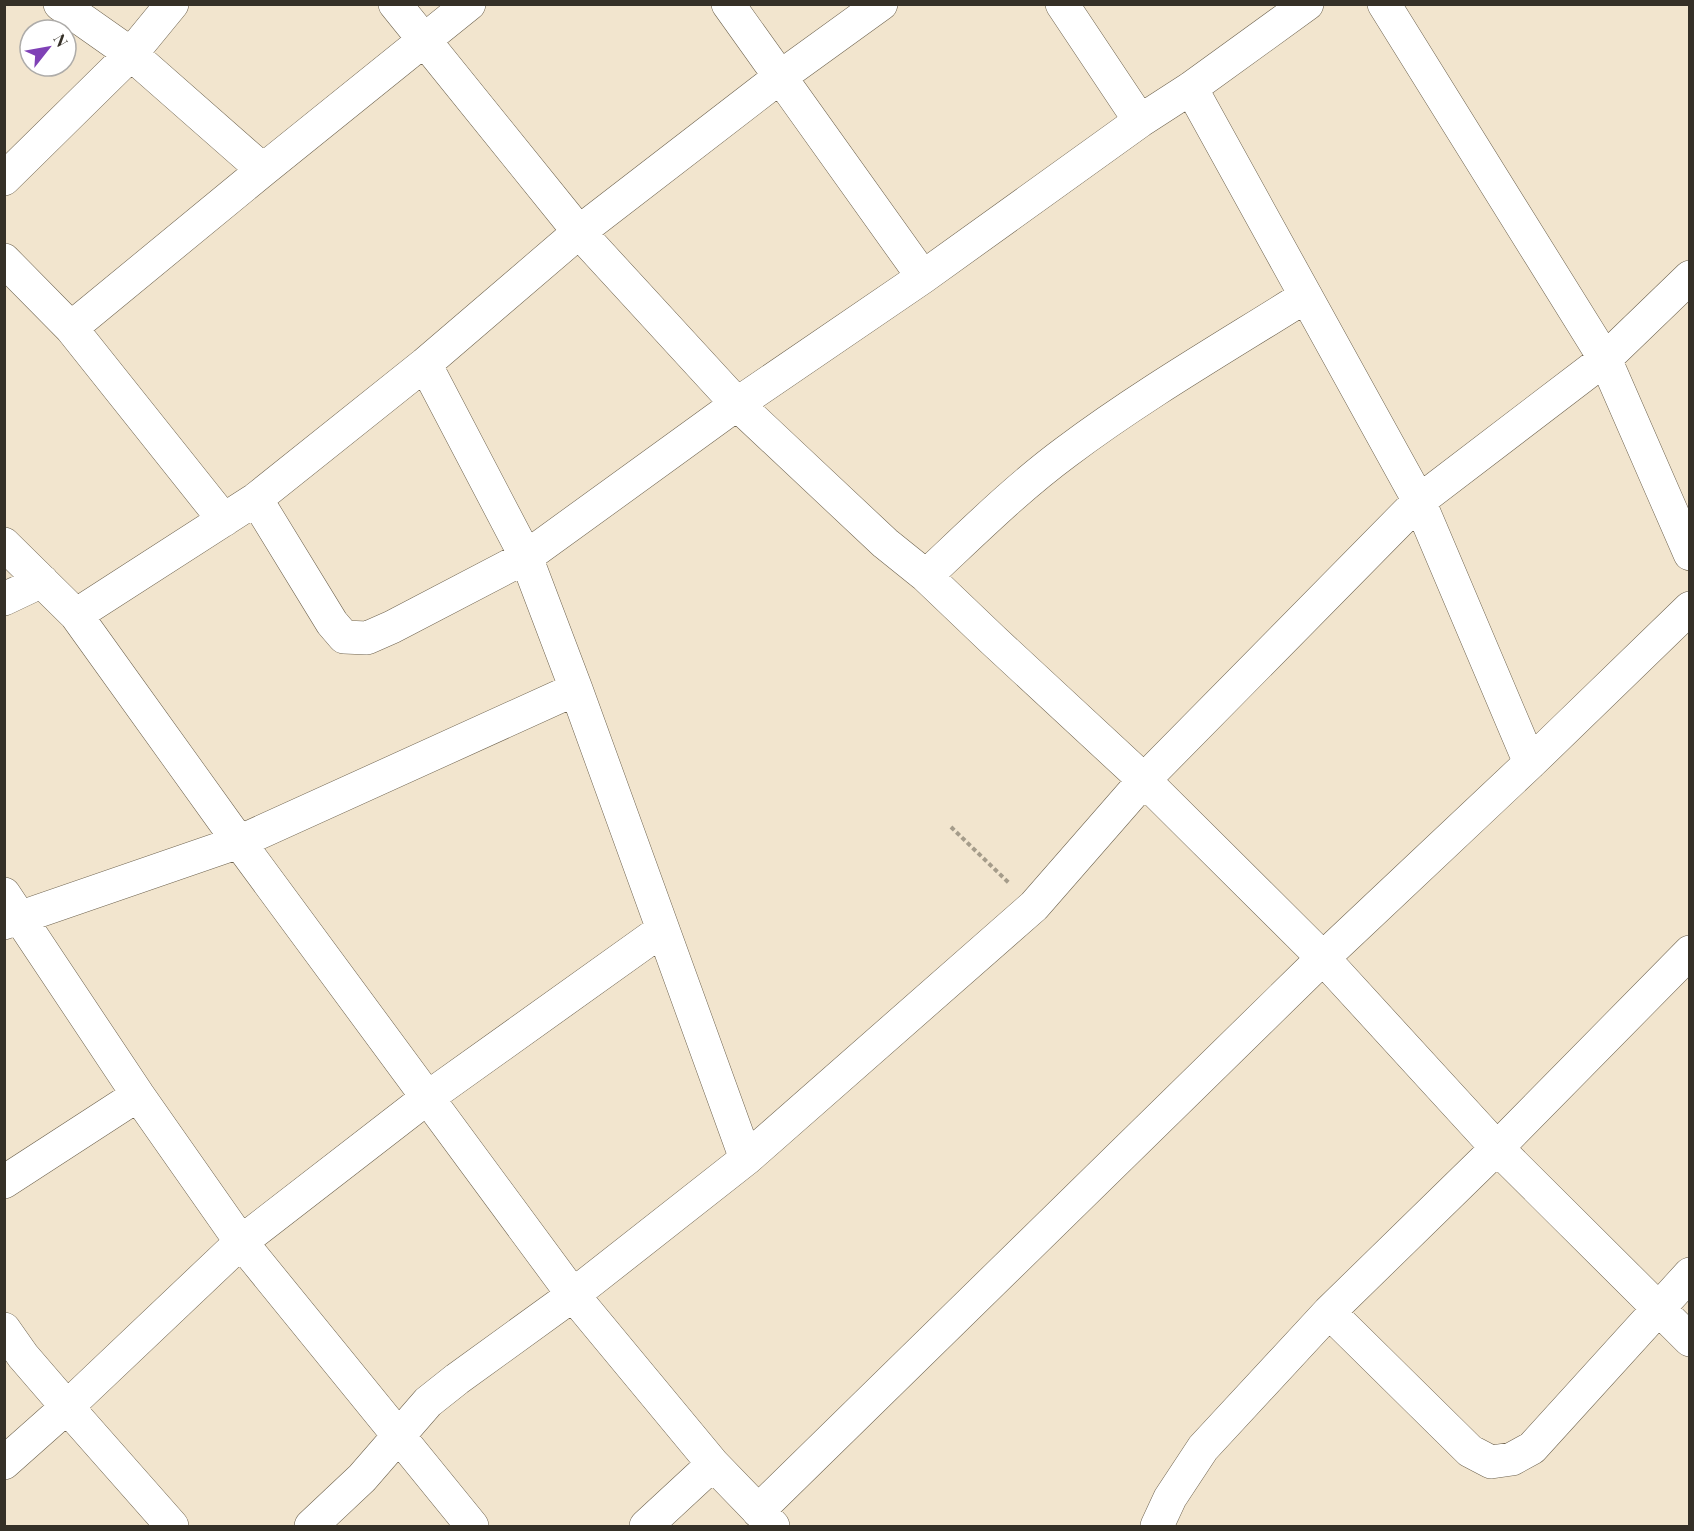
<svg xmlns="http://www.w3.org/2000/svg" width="1694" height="1531" font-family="'Playfair Display',serif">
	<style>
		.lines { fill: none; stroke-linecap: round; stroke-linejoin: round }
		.street-casing { stroke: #6e634f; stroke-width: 34 }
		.path { stroke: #a59c8a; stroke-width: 4; stroke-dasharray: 4.5 3; stroke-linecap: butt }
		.street { stroke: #fff; stroke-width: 33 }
	</style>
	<rect width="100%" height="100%" fill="#f2e5ce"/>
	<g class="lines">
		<g class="street-casing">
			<path id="street" d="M 60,4 L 131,54 L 263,170
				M 395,4 L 579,232 L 737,404 L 885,543 L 926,576 L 993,640 L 1144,780 L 1323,958 L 1497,1148 L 1690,1340
				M 728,4 L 923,277
				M 1062,4 L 1140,121
				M 1384,4 L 1605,359 L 1690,554
				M 1191,88 L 1419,501 L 1530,763
				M 4,179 L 131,54 L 172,4
				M 4,260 L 71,328 L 224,520
				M 71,328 L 263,170 L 469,4
				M 425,364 L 526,557 L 576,689 L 746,1159
				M 256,499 L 332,623 L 344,637 L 367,638 L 392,627 L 526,557 L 737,404 L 923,277 L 1140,121 L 1191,88 L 1307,4
				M 4,544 L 76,615 L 239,842 L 573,1295 L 713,1464 L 773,1526
				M 926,576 C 972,533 1016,489 1066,452 C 1142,395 1225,347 1306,296
				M 4,599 L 42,581
				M 76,615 L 256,499 L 425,364 L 579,232 L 780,77 L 881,4
				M 4,894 L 138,1095 L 241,1242 L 472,1526
				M 4,923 L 239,842 L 576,689
				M 4,1182 L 138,1095
				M 1329,1312 L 1470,1451 L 1491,1462 L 1512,1459 L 1532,1448 L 1690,1274
				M 4,1329 L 23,1356 L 67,1407 L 4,1463
				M 758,1511 L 1323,958 L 1530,763 L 1690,608
				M 172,1526 L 67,1407 L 241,1242 L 427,1098 L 662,930
				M 311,1526 L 362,1478 L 428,1402 L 457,1379 L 573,1295 L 746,1159 L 1034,906 L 1144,780 L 1419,501 L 1605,359 L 1690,277
				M 646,1526 L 713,1464
				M 1157,1526 L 1170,1498 L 1203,1448 L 1329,1312 L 1497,1148 L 1690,952"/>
		</g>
		<path class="path" d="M 951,827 L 1009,883"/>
		<use href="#street" class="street"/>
	</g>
	<rect width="1694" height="1531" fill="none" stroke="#353027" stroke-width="12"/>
	<g transform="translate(48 48) rotate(59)"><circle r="28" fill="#ffffff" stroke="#aeaca9" stroke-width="1.5"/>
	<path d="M0-4.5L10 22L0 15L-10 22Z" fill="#7f41b6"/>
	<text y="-9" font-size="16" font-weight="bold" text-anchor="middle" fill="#353027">N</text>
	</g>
</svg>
